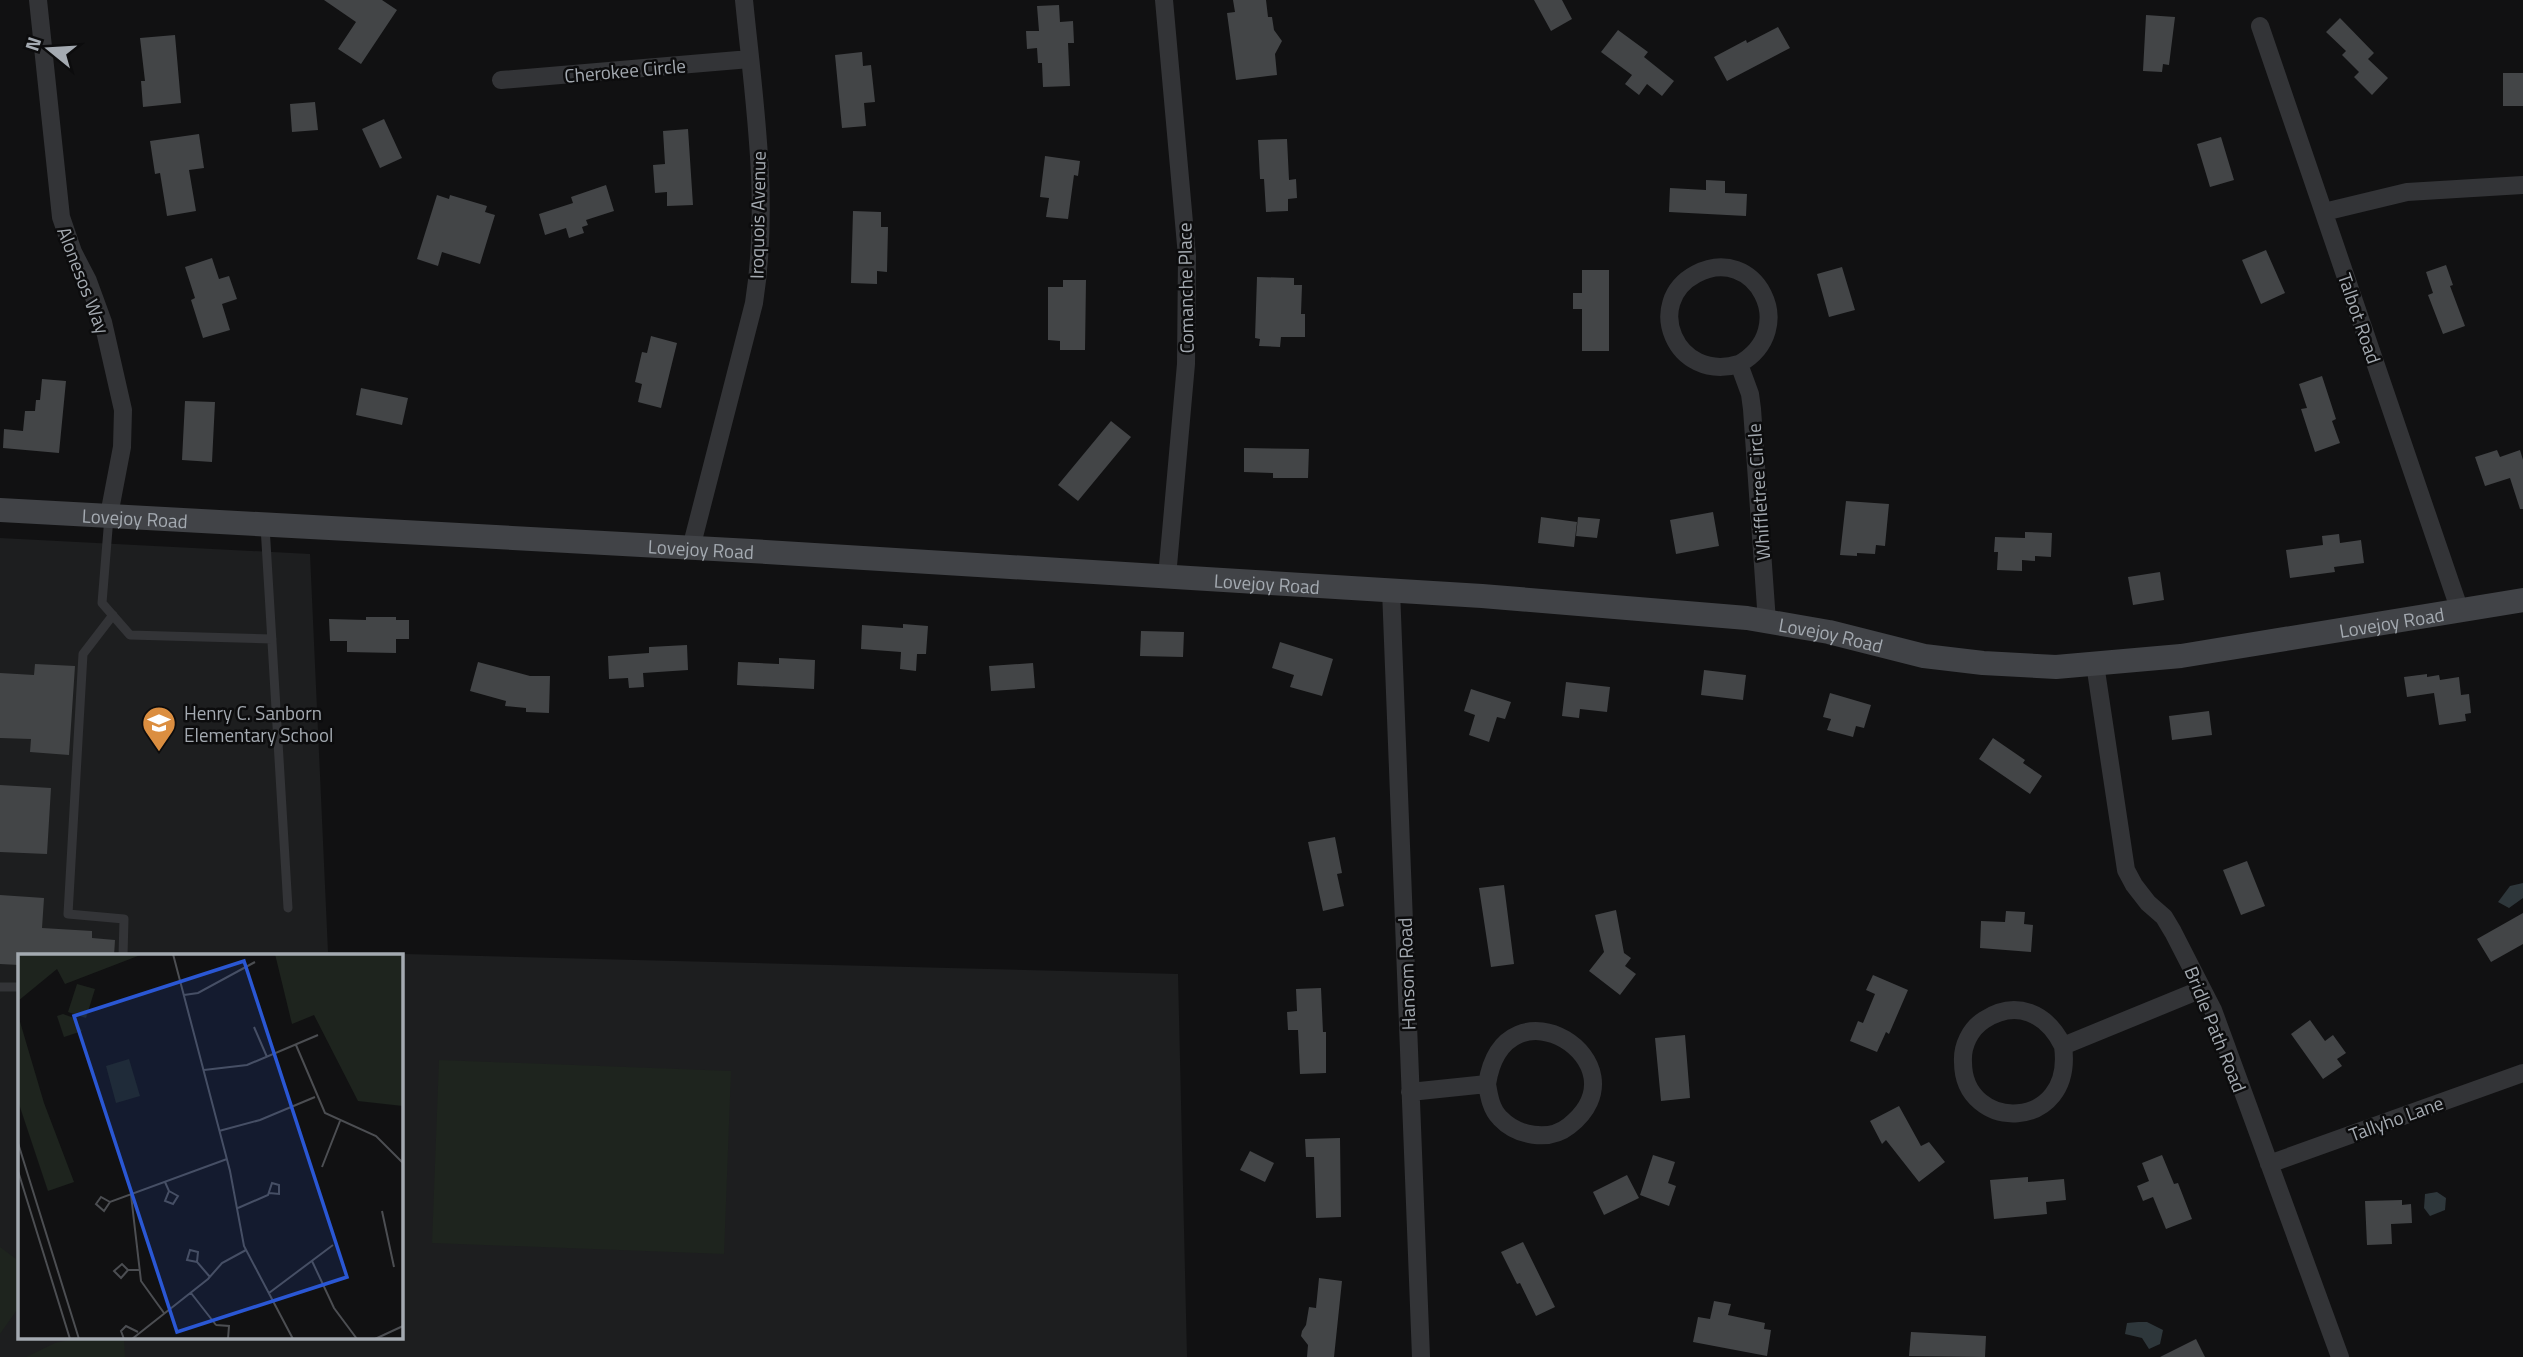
<svg xmlns="http://www.w3.org/2000/svg" width="2523" height="1357" font-family="'Titillium Web',sans-serif">
	<style>
		.built { fill: #1d1e1f; fill-rule: evenodd }
		.green { fill: #1e241e }
		.water { fill: #2e373b }
		.building { fill: #434547 }
		.lines { fill: none; stroke-linecap: round; stroke-linejoin: round }
		.service { stroke: #333437; stroke-width: 9 }
		.minor { stroke: #333437; stroke-width: 18 }
		.secondary { stroke: #414347; stroke-width: 24 }
		.labels { text-anchor: middle; dominant-baseline: central; stroke-width: 5; stroke-linejoin: round; paint-order: stroke }
		.street-label { font-size: 19px; fill: #a4aab1; stroke: #0c0c0d }
		.poi-label { font-size: 19px; fill: #a4aab1; stroke: #0c0c0d; text-anchor: start }
		.inset-road { fill: none; stroke: #4c4e52; stroke-width: 2 }
		.view { fill: #2a57d4; fill-opacity: 0.15; stroke: #2a57d4; stroke-width: 3.5 }
		.inset-edge { fill: none; stroke: #a4aab1; stroke-width: 3.5 }
	</style>
	<rect width="100%" height="100%" fill="#111112"/>
	<path class="built" d="M 0,538 L 310,554 L 328,952 L 1178,974 L 1187,1357 L 0,1357 ZM 19,956 L 401,956 L 401,1338 L 19,1338 Z"/>
	<path class="green" d="M 439,1060 L 731,1071 L 724,1254 L 432,1243 Z
		M 0,1247 L 19,1261 L 19,1307 L 0,1334 Z
		M 80,1338 L 124,1338 L 125,1357 L 26,1357 L 55,1343 Z"/>
	<path class="water" d="M 2523,883 L 2523,898 L 2509,908 L 2498,902 L 2510,886 Z
		M 2437,1192 L 2446,1198 L 2445,1210 L 2430,1216 L 2424,1208 L 2425,1194 Z
		M 2138,1322 L 2147,1322 L 2163,1330 L 2160,1344 L 2149,1349 L 2142,1338 L 2125,1334 L 2127,1323 Z"/>
	<path class="building" d="M 324,0 L 382,0 L 397,10 L 361,64 L 338,49 L 356,22 Z
		M 1233,0 L 1266,0 L 1268,17 L 1272,17 L 1274,30 L 1282,41 L 1275,54 L 1277,75 L 1236,80 L 1227,13 L 1235,12 Z
		M 1534,0 L 1562,0 L 1572,19 L 1551,31 Z
		M 1059,5 L 1060,22 L 1073,21 L 1074,43 L 1068,43 L 1070,86 L 1043,87 L 1042,63 L 1038,63 L 1037,48 L 1027,49 L 1026,31 L 1039,31 L 1037,6 Z
		M 2146,15 L 2175,17 L 2169,65 L 2163,64 L 2162,72 L 2143,71 Z
		M 2340,18 L 2374,53 L 2368,59 L 2388,78 L 2372,95 L 2354,77 L 2359,72 L 2342,55 L 2346,51 L 2326,32 Z
		M 1778,27 L 1790,48 L 1727,81 L 1714,57 L 1746,40 L 1747,43 Z
		M 1618,30 L 1648,52 L 1644,57 L 1674,81 L 1662,96 L 1647,84 L 1639,95 L 1625,84 L 1632,75 L 1601,52 Z
		M 175,35 L 181,103 L 143,107 L 141,81 L 145,81 L 140,38 Z
		M 862,52 L 863,66 L 871,65 L 875,102 L 864,103 L 866,126 L 842,128 L 835,55 Z
		M 2503,73 L 2523,73 L 2523,106 L 2503,106 Z
		M 315,102 L 318,130 L 292,132 L 290,104 Z
		M 384,119 L 402,158 L 380,168 L 362,129 Z
		M 688,129 L 693,205 L 667,206 L 667,192 L 655,193 L 653,165 L 665,164 L 663,131 Z
		M 199,134 L 204,168 L 189,170 L 196,211 L 167,216 L 160,173 L 155,174 L 150,141 Z
		M 2221,137 L 2234,180 L 2210,187 L 2197,144 Z
		M 1287,139 L 1289,180 L 1296,179 L 1297,198 L 1288,199 L 1288,211 L 1266,212 L 1264,179 L 1260,179 L 1258,140 Z
		M 1045,156 L 1080,161 L 1078,176 L 1074,175 L 1068,219 L 1046,217 L 1049,198 L 1040,197 Z
		M 1706,180 L 1725,181 L 1725,193 L 1747,194 L 1746,216 L 1669,212 L 1670,188 L 1706,190 Z
		M 606,185 L 614,211 L 586,220 L 588,225 L 582,227 L 584,233 L 569,238 L 566,228 L 545,235 L 539,214 L 573,203 L 571,197 Z
		M 437,195 L 449,199 L 450,195 L 487,206 L 485,212 L 495,215 L 480,264 L 442,252 L 438,266 L 417,259 Z
		M 853,211 L 881,212 L 881,227 L 888,227 L 887,272 L 877,271 L 877,284 L 851,283 Z
		M 2266,250 L 2285,293 L 2261,304 L 2242,260 Z
		M 212,258 L 219,279 L 229,276 L 237,299 L 222,304 L 230,330 L 203,338 L 191,300 L 195,298 L 185,267 Z
		M 2446,265 L 2453,285 L 2450,286 L 2465,326 L 2443,334 L 2428,295 L 2433,293 L 2426,272 Z
		M 1842,267 L 1855,310 L 1829,317 L 1817,274 Z
		M 1582,270 L 1609,270 L 1609,351 L 1582,351 L 1582,309 L 1573,309 L 1573,293 L 1582,293 Z
		M 1257,277 L 1294,278 L 1294,285 L 1302,285 L 1301,314 L 1305,314 L 1305,337 L 1281,337 L 1280,347 L 1259,346 L 1260,339 L 1255,338 Z
		M 1063,280 L 1086,280 L 1085,350 L 1060,350 L 1060,341 L 1048,340 L 1048,287 L 1063,287 Z
		M 651,336 L 677,343 L 661,408 L 638,402 L 642,384 L 635,382 L 642,352 L 647,353 Z
		M 2322,376 L 2336,419 L 2332,421 L 2340,443 L 2315,452 L 2301,409 L 2307,408 L 2299,384 Z
		M 42,379 L 66,381 L 59,453 L 3,448 L 4,429 L 23,431 L 25,411 L 35,411 L 36,400 L 40,400 Z
		M 361,388 L 408,398 L 402,425 L 356,415 Z
		M 185,401 L 215,402 L 212,462 L 182,460 Z
		M 1111,421 L 1131,437 L 1078,501 L 1058,485 Z
		M 1244,448 L 1309,449 L 1308,478 L 1273,478 L 1273,473 L 1244,472 Z
		M 2497,450 L 2500,457 L 2520,450 L 2523,460 L 2523,509 L 2520,509 L 2510,478 L 2485,486 L 2475,457 Z
		M 1846,501 L 1889,504 L 1885,546 L 1876,545 L 1875,554 L 1857,553 L 1857,556 L 1840,555 Z
		M 1713,512 L 1719,546 L 1676,554 L 1670,520 Z
		M 1541,517 L 1577,522 L 1574,547 L 1538,543 Z
		M 1578,517 L 1600,519 L 1597,538 L 1576,536 Z
		M 2025,532 L 2052,533 L 2051,557 L 2035,556 L 2035,561 L 2022,560 L 2022,571 L 1997,570 L 1998,552 L 1994,552 L 1995,537 L 2025,538 Z
		M 2339,534 L 2340,543 L 2361,540 L 2364,563 L 2334,567 L 2335,572 L 2290,578 L 2286,550 L 2323,545 L 2322,536 Z
		M 2160,572 L 2164,600 L 2133,605 L 2128,577 Z
		M 366,617 L 396,617 L 396,620 L 409,620 L 409,639 L 396,639 L 396,653 L 347,652 L 347,641 L 330,641 L 329,619 L 366,620 Z
		M 903,624 L 928,626 L 926,654 L 917,654 L 916,671 L 900,669 L 901,652 L 861,649 L 862,625 L 903,628 Z
		M 1141,631 L 1184,632 L 1183,657 L 1140,656 Z
		M 1280,642 L 1333,659 L 1322,696 L 1290,687 L 1294,675 L 1272,668 Z
		M 687,645 L 688,670 L 643,673 L 644,687 L 629,688 L 628,678 L 609,679 L 608,656 L 649,653 L 649,647 Z
		M 779,658 L 815,660 L 814,689 L 737,685 L 738,662 L 779,664 Z
		M 478,662 L 530,676 L 550,676 L 549,713 L 526,712 L 526,708 L 505,706 L 506,701 L 470,691 Z
		M 1033,663 L 1035,688 L 991,691 L 989,666 Z
		M 35,664 L 75,666 L 69,755 L 30,752 L 31,739 L 0,738 L 0,673 L 34,675 Z
		M 1704,670 L 1746,675 L 1743,700 L 1701,695 Z
		M 2427,674 L 2427,677 L 2439,675 L 2440,680 L 2459,677 L 2461,695 L 2469,694 L 2471,713 L 2465,714 L 2466,721 L 2439,725 L 2434,693 L 2407,697 L 2404,677 Z
		M 1566,682 L 1610,687 L 1607,712 L 1580,709 L 1579,718 L 1562,716 Z
		M 1471,689 L 1511,702 L 1505,719 L 1497,717 L 1489,742 L 1469,735 L 1475,715 L 1464,711 Z
		M 1830,693 L 1871,705 L 1864,728 L 1856,726 L 1853,737 L 1827,730 L 1831,719 L 1823,717 Z
		M 2209,711 L 2212,735 L 2172,740 L 2169,716 Z
		M 1993,738 L 2025,760 L 2023,763 L 2042,776 L 2030,794 L 1979,759 Z
		M 0,785 L 51,788 L 47,854 L 0,852 Z
		M 1335,837 L 1342,873 L 1337,874 L 1344,906 L 1323,911 L 1308,842 Z
		M 2247,861 L 2265,906 L 2241,915 L 2223,870 Z
		M 1504,885 L 1514,964 L 1491,967 L 1479,888 Z
		M 0,895 L 44,898 L 42,928 L 92,931 L 92,938 L 115,940 L 114,956 L 19,956 L 19,965 L 0,964 Z
		M 1616,910 L 1624,953 L 1631,958 L 1625,966 L 1636,974 L 1620,995 L 1589,971 L 1604,952 L 1595,915 Z
		M 2006,911 L 2025,912 L 2024,924 L 2033,925 L 2031,952 L 1980,948 L 1981,921 L 2005,922 Z
		M 2523,913 L 2523,944 L 2491,962 L 2477,939 Z
		M 1873,975 L 1908,990 L 1889,1034 L 1886,1032 L 1877,1052 L 1850,1041 L 1858,1021 L 1863,1023 L 1875,994 L 1866,990 Z
		M 1321,988 L 1323,1032 L 1326,1032 L 1326,1073 L 1300,1074 L 1298,1030 L 1288,1030 L 1287,1012 L 1297,1011 L 1296,989 Z
		M 2310,1020 L 2325,1041 L 2333,1035 L 2346,1053 L 2337,1059 L 2342,1066 L 2323,1079 L 2291,1034 Z
		M 1685,1035 L 1690,1098 L 1661,1101 L 1655,1038 Z
		M 1899,1106 L 1921,1146 L 1929,1142 L 1945,1162 L 1919,1182 L 1886,1140 L 1882,1144 L 1870,1121 Z
		M 1340,1138 L 1341,1217 L 1316,1218 L 1314,1157 L 1306,1157 L 1305,1139 Z
		M 1250,1151 L 1274,1163 L 1265,1182 L 1240,1170 Z
		M 1653,1155 L 1675,1162 L 1668,1183 L 1676,1186 L 1669,1206 L 1640,1195 Z
		M 2162,1155 L 2174,1184 L 2178,1183 L 2192,1219 L 2166,1229 L 2153,1197 L 2143,1201 L 2137,1186 L 2149,1181 L 2142,1163 Z
		M 1627,1175 L 1639,1198 L 1604,1215 L 1593,1192 Z
		M 2028,1177 L 2028,1182 L 2064,1179 L 2066,1200 L 2046,1202 L 2047,1214 L 1994,1219 L 1990,1180 Z
		M 2402,1200 L 2402,1205 L 2411,1204 L 2412,1223 L 2391,1224 L 2392,1244 L 2367,1245 L 2365,1201 Z
		M 1523,1242 L 1555,1307 L 1536,1316 L 1520,1283 L 1517,1284 L 1501,1252 Z
		M 1319,1278 L 1342,1281 L 1334,1357 L 1307,1357 L 1308,1345 L 1301,1336 L 1302,1331 L 1306,1325 L 1309,1307 L 1316,1308 Z
		M 1714,1301 L 1731,1304 L 1728,1315 L 1765,1323 L 1764,1329 L 1771,1330 L 1767,1356 L 1693,1342 L 1698,1317 L 1710,1319 Z
		M 1911,1332 L 1986,1336 L 1985,1357 L 1909,1356 Z
		M 2196,1339 L 2205,1357 L 2160,1357 Z"/>
	<g class="lines">
		<path class="service" d="M 109,517 L 102,603 L 130,635 L 272,639
			M 265,526 L 288,908
			M 113,615 L 83,654 L 68,914 L 124,919 L 123,956
			M 0,987 L 19,987"/>
		<path class="minor" d="M 38,0 L 61,217 L 73,252 L 88,281 L 103,322 L 123,410 L 122,447 L 109,515
			M 1164,0 L 1187,256 L 1186,364 L 1167,577
			M 2260,26 L 2460,611
			M 501,80 L 750,59
			M 2324,212 L 2407,192 L 2523,185
			M 1739,364 C 1801,329 1755,243 1696,274 C 1643,302 1675,383 1739,364 L 1750,394 L 1752,409 L 1767,622
			M 691,548 L 754,303 C 770,202 754,101 744,0
			M 1391,590 L 1421,1357
			M 2095,664 L 2126,870 L 2134,885 L 2148,903 L 2164,917 L 2173,932 L 2213,1010 L 2340,1357
			M 2063,1046 C 2075,1133 1963,1133 1963,1062 C 1962,1046 1970,1029 1984,1020 C 2016,999 2047,1013 2063,1046 L 2202,989
			M 1410,1092 L 1487,1084 C 1489,1096 1491,1109 1500,1118 C 1517,1136 1549,1142 1569,1126 C 1649,1063 1505,972 1487,1084
			M 2269,1164 L 2523,1073"/>
		<path class="secondary" id="s1" d="M 0,510 L 751,551 L 1482,596 L 1747,618 L 1829,632 L 1924,656 L 1983,663 L 2056,667 L 2181,656 L 2523,600"/>
	</g>
	<defs>
		<g id="school-pin" transform="scale(1.75)"><path d="M0 17L-7.5 6A9.5 9.5 0 1 1 7.5 6Z" fill="#db8e40" stroke="#0c0c0d"/><path d="M0-5L7-2L0 1L-7-2ZM-4 1L0 2.5L4 1V4Q0 6-4 4Z" fill="#fff"/></g>
	</defs>
	<g fill-rule="evenodd">
		<use href="#school-pin" x="159" y="723"/>
	</g>
	<g class="labels">
		<g class="street-label">
			<text transform="translate(625 70) rotate(-5)">Cherokee Circle</text>
			<text transform="translate(757 215) rotate(-89)">Iroquois Avenue</text>
			<text transform="translate(84 280) rotate(69)">Alonesos Way</text>
			<text transform="translate(1185 288) rotate(-91)">Comanche Place</text>
			<text transform="translate(2360 318) rotate(71)">Talbot Road</text>
			<text transform="translate(1758 492) rotate(-94)">Whiffletree Circle</text>
			<text stroke="none"><textPath href="#s1" startOffset="135">Lovejoy Road</textPath></text>
			<text stroke="none"><textPath href="#s1" startOffset="702">Lovejoy Road</textPath></text>
			<text stroke="none"><textPath href="#s1" startOffset="1269">Lovejoy Road</textPath></text>
			<text stroke="none"><textPath href="#s1" startOffset="2403">Lovejoy Road</textPath></text>
			<text stroke="none"><textPath href="#s1" startOffset="1836">Lovejoy Road</textPath></text>
			<text transform="translate(1406 974) rotate(-92)">Hansom Road</text>
			<text transform="translate(2216 1029) rotate(68)">Bridle Path Road</text>
			<text transform="translate(2396 1118) rotate(-20)">Tallyho Lane</text>
		</g>
		<g class="poi-label">
			<text x="184" y="712">Henry C. Sanborn<tspan x="184" dy="22">Elementary School</tspan></text>
		</g>
	</g>
	<g transform="translate(18 954)">
		<rect width="385" height="385" fill="#111112"/>
		<path d="M 0,0 L 125,0 L 47,30 L 39,15 L 0,47 ZM 257,0 L 385,0 L 385,152 L 340,147 L 296,61 L 274,70 ZM 59,30 L 77,35 L 68,64 L 50,58 ZM 45,60 L 56,64 L 64,77 L 46,83 L 39,62 ZM 0,61 L 26,149 L 56,228 L 30,237 L 0,147 ZM 111,105 L 122,142 L 98,149 L 88,112 Z" fill="#1e241e"/>
		<path class="inset-road" d="M 155,0 L 212,217 L 226,292 L 275,385M 166,41 L 180,39 L 237,8M 236,73 L 249,103M 278,91 L 307,159 L 358,182 L 385,209M 186,116 L 229,111 L 300,81M 201,177 L 242,166 L 297,143M 0,189 L 61,385M 304,213 L 322,167M 0,217 L 52,385M 147,228 L 151,237 L 147,247 L 155,250 L 160,242 L 151,237M 113,241 L 123,327 L 146,359M 92,248 L 86,257 L 78,250 L 83,243 L 92,248 L 209,205M 220,254 L 250,241 L 254,229 L 261,231 L 261,240 L 251,239M 364,257 L 376,313M 294,307 L 316,354 L 339,385M 179,308 L 169,306 L 172,296 L 180,298 L 179,308 L 192,323M 110,316 L 103,324 L 96,317 L 104,310 L 110,316 L 121,316M 173,339 L 198,371M 251,339 L 315,291M 198,371 L 211,372 L 210,385M 106,385 L 103,377 L 108,372 L 120,378M 114,385 L 190,325 L 204,309 L 228,296M 357,385 L 385,372"/>
		<path class="view" d="M 226,7 L 329,323 L 159,378 L 56,62 Z"/>
		<rect width="385" height="385" class="inset-edge"/>
	</g>
	<g transform="translate(49 49) rotate(288)" stroke="#0c0c0d" stroke-width="5" paint-order="stroke">
	<path d="M0-5L12 26L0 18L-12 26Z" fill="#a4aab1"/>
	<text y="-10" font-size="19" font-weight="bold" text-anchor="middle" fill="#a4aab1">N</text>
	</g>
</svg>
